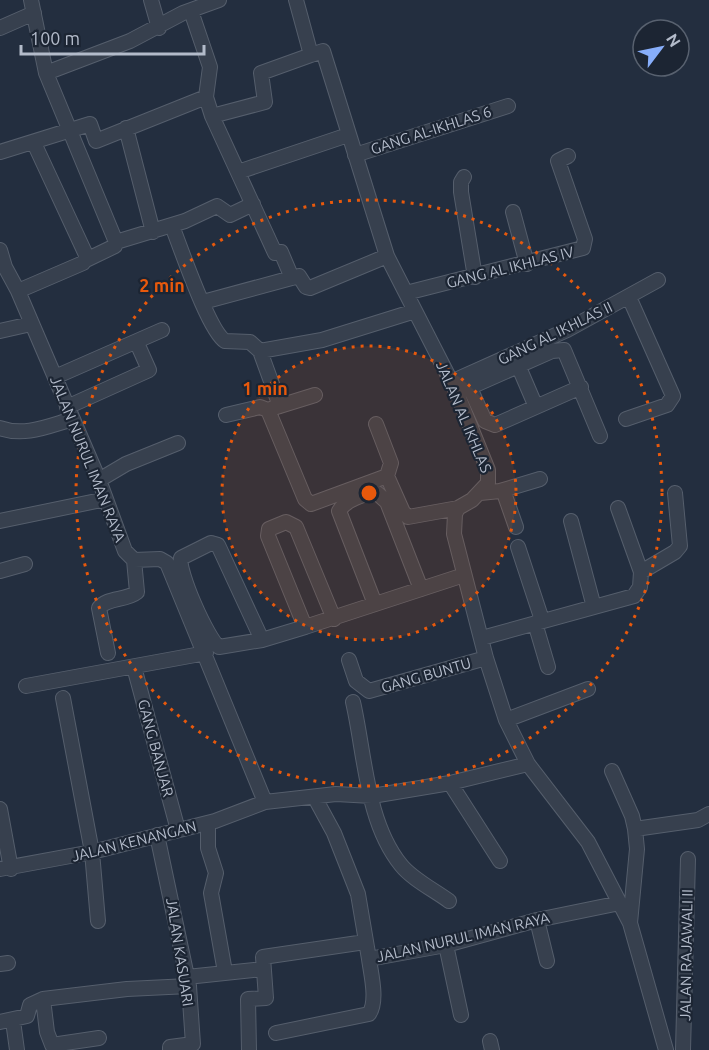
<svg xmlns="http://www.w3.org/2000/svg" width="709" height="1050" font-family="Ubuntu,sans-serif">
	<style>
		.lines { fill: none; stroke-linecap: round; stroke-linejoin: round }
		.street-casing { stroke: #555e6c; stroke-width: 16 }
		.street { stroke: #37404e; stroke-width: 14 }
		.ring { fill: none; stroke: #e8590c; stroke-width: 3; stroke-dasharray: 3 6 }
		.labels { text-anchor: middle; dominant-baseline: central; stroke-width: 4.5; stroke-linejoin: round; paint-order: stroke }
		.street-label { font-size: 15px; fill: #b3bbca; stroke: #1c2533 }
		.centre { fill: #e8590c; stroke: #1c2533; stroke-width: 3 }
		.ring-label { font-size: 18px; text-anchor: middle; font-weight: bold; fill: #e8590c; stroke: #1c2533; stroke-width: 4.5; stroke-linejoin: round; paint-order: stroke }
	</style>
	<rect width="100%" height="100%" fill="#232e3f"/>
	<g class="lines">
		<g class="street-casing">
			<path id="street" d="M 31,0 L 46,73 L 116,242 L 115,246 L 86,260
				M 151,0 L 159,28
				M 296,0 L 311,55 L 323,51 L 387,256 L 457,393 L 488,470 L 488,483 L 472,500 L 458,508 L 455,514 L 454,534 L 486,658 L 506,720 L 528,764 L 588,842 L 630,923
				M 191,11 L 210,67 L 206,97 L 212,116 L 275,253 L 281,252 L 292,278
				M 0,28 L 34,13
				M 46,73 L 130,41 L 183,13 L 219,0
				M 212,116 L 265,102 L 261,73 L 311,55
				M 126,128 L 153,232
				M 0,152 L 90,124 L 96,141 L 206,97
				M 355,155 L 508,106
				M 238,172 L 348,135
				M 464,177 L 461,182 L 461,192 L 475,277
				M 513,212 L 527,264
				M 172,226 C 181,248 208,330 225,341 L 250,342 L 260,351 L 322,340 L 415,311
				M 116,242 L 185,221 L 217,206 L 230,215 L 253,204
				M 0,250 L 5,267 L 18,291 L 99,480 L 125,551 L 134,560 L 160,559 L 167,563 L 265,802
				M 18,291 L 83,263 L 87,257 L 34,143
				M 406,293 L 583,248 L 585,239 L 558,161 L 568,156
				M 203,302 L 299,276 L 306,287 L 310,288 L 387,256
				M 0,331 L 31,324
				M 260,351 L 280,406
				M 518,365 L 536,407
				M 55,377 L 162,330
				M 451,382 L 567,330 L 658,280
				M 470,388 L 485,421 L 495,425 L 581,387
				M 457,393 L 552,351 L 564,350 L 600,436
				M 67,407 L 149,370 L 137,343
				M 273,408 L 315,395
				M 226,415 L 260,407 L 268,410 L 305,499 L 311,504 L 387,476
				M 626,419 L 667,405 L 673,396 L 629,297
				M 376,424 L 391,463 L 387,476
				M 0,428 C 25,437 48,426 73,419
				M 387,476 L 403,512 L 408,517 L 458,508
				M 99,480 L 126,464 L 178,443
				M 503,490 L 516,527
				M 480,493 L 500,491 L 540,479
				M 618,508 L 641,572
				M 0,521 L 106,499
				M 571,521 L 594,607
				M 518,547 L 542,620
				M 0,571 L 25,564
				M 375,604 L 339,511 C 345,500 365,493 377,493 L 387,502 L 421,589
				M 535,623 L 548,667
				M 305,627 L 268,536 L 269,529 L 286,522 L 296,527 L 334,619
				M 482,638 L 634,596 L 640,587 L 641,572 L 675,552 L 680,546 L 675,493
				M 262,640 L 218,545 L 211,543 L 181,558 C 177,570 208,640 219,647 L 262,640 L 305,627 L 464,575
				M 108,653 L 99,608 C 107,597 126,601 137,592 L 134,560
				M 349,660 L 356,681 L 369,691 L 486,658
				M 134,667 L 178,830
				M 26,686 L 206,653
				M 63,698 L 92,852 L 98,921
				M 353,702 C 365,754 366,822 401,865 C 412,879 434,890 449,901
				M 506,720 L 588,689
				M 612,771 L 632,816 L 635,829 L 637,849 L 630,923 L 666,1050
				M 450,783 L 500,861
				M 315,798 L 334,833 L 358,894 L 369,959 L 446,945 L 537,920 L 620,903
				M 0,809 L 11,869
				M 208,823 L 208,848 L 216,873 L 211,893 L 225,972
				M 635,829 L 698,820 L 709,814
				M 157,835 L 189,986 L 193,1044 L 170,1047 L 170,1050
				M 0,869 L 92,852 L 215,821 L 265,802 L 336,794 L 372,796 L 450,783 L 528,764
				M 537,920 L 547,961
				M 446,945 L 461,1015
				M 0,964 L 8,963
				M 187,977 L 263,969
				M 43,999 L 47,1032 L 52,1045 L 99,1038
				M 13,1021 L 17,1050
				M 0,1022 L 27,1016 L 30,1005 L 43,999 L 127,989 L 189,986
				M 276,1033 L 369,1014 C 378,1001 371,974 369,959
				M 490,1041 L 492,1050
				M 249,1050 L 248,999 L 266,998 L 263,957 L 365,942
				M 683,1050 L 688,859"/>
		</g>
		<use href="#street" class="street"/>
	</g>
	<circle cx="369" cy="493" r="147" fill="#e8590c" fill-opacity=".12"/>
	<g class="ring">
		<circle cx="369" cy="493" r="147"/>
		<circle cx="369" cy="493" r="293"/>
	</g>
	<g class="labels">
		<g class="street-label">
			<text transform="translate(431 130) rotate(-18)">GANG AL-IKHLAS 6</text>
			<text transform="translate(510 267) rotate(-14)">GANG AL IKHLAS IV</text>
			<text transform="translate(555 333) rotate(-26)">GANG AL IKHLAS II</text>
			<text transform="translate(464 417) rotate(67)">JALAN AL IKHLAS</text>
			<text transform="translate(88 459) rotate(68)">JALAN NURUL IMAN RAYA</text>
			<text transform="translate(426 675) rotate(-16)">GANG BUNTU</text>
			<text transform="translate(156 748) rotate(75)">GANG BANJAR</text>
			<text transform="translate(134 841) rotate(-14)">JALAN KENANGAN</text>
			<text transform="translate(463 937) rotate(-13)">JALAN NURUL IMAN RAYA</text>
			<text transform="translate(180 952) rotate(81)">JALAN KASUARI</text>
			<text transform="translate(686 955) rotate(-89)">JALAN RAJAWALI II</text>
		</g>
	</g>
	<circle cx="369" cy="493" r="9" class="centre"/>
	<g class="ring-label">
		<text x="162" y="292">2 min</text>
		<text x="265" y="395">1 min</text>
	</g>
	<g transform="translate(661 48) rotate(58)"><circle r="28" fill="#1c2533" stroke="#58616f" stroke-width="1.5"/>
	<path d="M0-4.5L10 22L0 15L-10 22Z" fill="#87aefb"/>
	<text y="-9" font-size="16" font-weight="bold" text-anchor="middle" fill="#b3bbca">N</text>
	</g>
	<path d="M21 45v9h183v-9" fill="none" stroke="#b3bbca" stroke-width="3"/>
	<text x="30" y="45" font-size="18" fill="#b3bbca" stroke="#1c2533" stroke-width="4.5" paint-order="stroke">100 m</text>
</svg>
